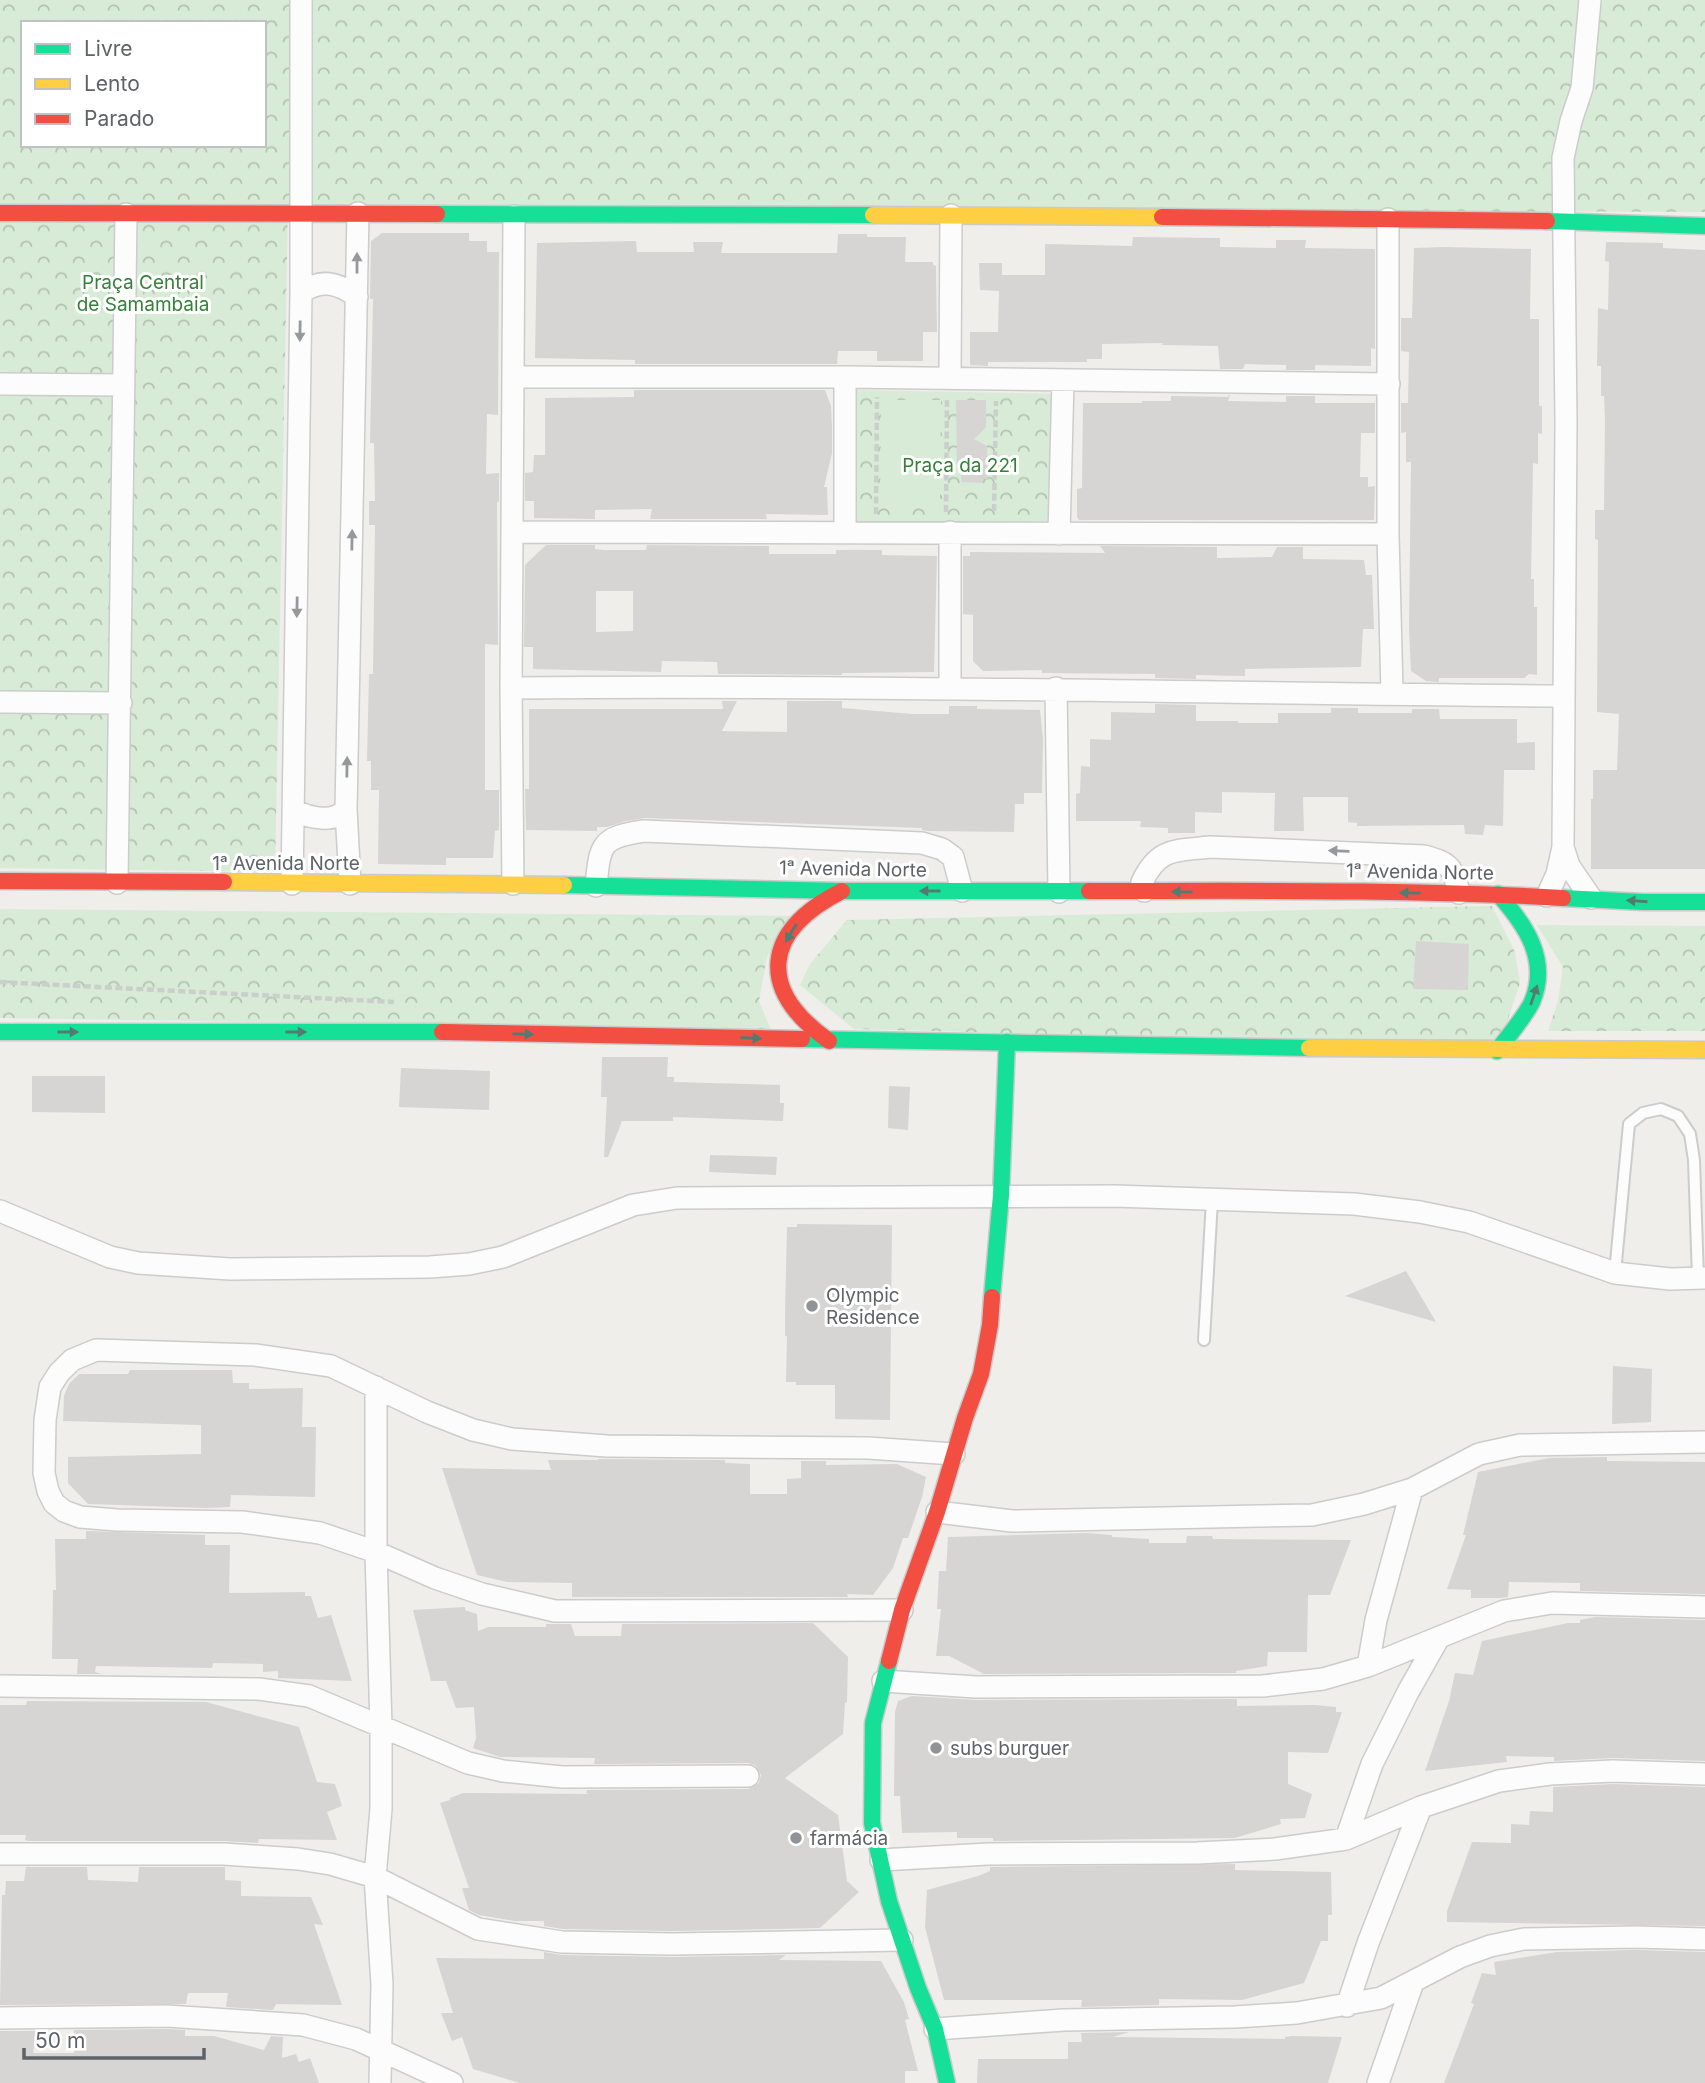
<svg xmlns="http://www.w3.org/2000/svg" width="1705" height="2083" font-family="Inter,sans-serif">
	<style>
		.park { fill: url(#park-crowns); fill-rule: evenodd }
		.pitch { fill: #d8ebd6 }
		.building { fill: #d6d5d3; fill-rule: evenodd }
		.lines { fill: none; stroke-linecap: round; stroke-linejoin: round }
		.lane-casing { stroke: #cbcccc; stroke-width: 14 }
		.street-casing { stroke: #cbcccc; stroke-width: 24 }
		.fast-casing { stroke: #cacacb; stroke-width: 19 }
		.slow-casing { stroke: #cacacb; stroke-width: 19 }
		.jam-casing { stroke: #cacacb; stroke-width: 19 }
		.path { stroke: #cacfcc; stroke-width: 4.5; stroke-dasharray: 7 3.5; stroke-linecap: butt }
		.lane { stroke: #fdfcfc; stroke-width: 10 }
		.street { stroke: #fdfcfc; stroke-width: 21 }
		.fast { stroke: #16e098; stroke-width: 16 }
		.slow { stroke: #ffcf43; stroke-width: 16 }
		.jam { stroke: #f24e42; stroke-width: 16 }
		.oneway { fill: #96999c }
		.oneway2 { fill: #507c72 }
		.poi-dot { fill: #919496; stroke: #fff; stroke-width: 2.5 }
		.labels { text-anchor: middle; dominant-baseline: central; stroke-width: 6; stroke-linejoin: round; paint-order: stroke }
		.park-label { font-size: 19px; fill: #348238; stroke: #fff }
		.street-label { font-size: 19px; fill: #5f6368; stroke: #fff }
		.poi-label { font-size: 19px; fill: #5f6368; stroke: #fff; text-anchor: start }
	</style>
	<defs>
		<pattern id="park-crowns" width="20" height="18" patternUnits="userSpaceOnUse" patternTransform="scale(1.75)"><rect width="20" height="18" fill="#d8ebd6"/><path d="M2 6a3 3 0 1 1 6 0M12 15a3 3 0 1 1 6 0" fill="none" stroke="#b2c2b1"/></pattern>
	</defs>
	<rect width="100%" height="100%" fill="#efeeea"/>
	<path class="park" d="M 0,0 L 1705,0 L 1705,212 L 288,206 L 275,872 L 0,868 ZM 23,23 L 264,23 L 264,145 L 23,145 Z
		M 857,390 L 1065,394 L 1063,541 L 855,538 Z
		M 1492,906 L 1515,952 L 1520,983 L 1499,1046 L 854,1029 L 800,985 L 810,964 L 847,920 Z
		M 0,909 L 791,916 L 767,957 L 759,1001 L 771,1030 L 0,1018 Z
		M 1537,925 L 1705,926 L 1705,1031 L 1548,1031 L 1558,1001 L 1563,967 Z"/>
	<path class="pitch" d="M 881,400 L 941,400 L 940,503 L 880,503 Z"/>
	<path class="building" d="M 382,233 L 469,233 L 469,241 L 487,241 L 487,252 L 499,252 L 498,415 L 487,414 L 486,474 L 499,473 L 499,502 L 497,502 L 498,645 L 485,644 L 485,790 L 499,790 L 499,830 L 495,831 L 493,858 L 446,858 L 446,865 L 378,864 L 379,790 L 371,790 L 371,761 L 367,761 L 369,674 L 373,674 L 375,525 L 369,525 L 369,501 L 375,501 L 374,443 L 370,443 L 373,299 L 370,299 L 371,241 Z
		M 838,234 L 867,234 L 867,237 L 906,237 L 905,262 L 933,262 L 933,265 L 936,266 L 937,332 L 923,332 L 923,361 L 877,361 L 877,351 L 838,351 L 837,364 L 635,364 L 635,360 L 535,358 L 537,243 L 636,241 L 637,252 L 694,252 L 693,242 L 723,242 L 721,253 L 837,253 Z
		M 1133,237 L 1220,238 L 1220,247 L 1276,248 L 1276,240 L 1306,240 L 1305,248 L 1375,249 L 1375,349 L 1371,348 L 1371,366 L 1315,365 L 1315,370 L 1286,370 L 1286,365 L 1245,364 L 1243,369 L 1220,369 L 1218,346 L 1162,345 L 1163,343 L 1102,344 L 1102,359 L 1087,359 L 1087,362 L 988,362 L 988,366 L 970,365 L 970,332 L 998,332 L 999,291 L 980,290 L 979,263 L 1002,263 L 1002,275 L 1045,275 L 1045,244 L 1132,246 Z
		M 1606,242 L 1663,243 L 1663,248 L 1705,250 L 1705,869 L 1591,869 L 1591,799 L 1593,799 L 1593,770 L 1617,770 L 1619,714 L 1597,712 L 1598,540 L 1595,539 L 1595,510 L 1604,510 L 1605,420 L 1604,396 L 1601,396 L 1601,366 L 1597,366 L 1598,308 L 1608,310 L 1609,262 L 1605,261 Z
		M 1445,247 L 1531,249 L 1530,319 L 1539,319 L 1539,406 L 1542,406 L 1542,434 L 1538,433 L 1538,464 L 1533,463 L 1531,579 L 1534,579 L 1534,607 L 1537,607 L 1537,675 L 1529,674 L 1524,678 L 1439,678 L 1439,682 L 1426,681 L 1411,671 L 1409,628 L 1411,462 L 1406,462 L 1406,432 L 1401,433 L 1401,403 L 1408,403 L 1409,352 L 1401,351 L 1401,318 L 1412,318 L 1414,248 Z
		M 634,390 L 825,390 L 831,406 L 832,428 L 832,453 L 824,487 L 827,487 L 828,515 L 766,514 L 767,519 L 650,519 L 652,509 L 595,510 L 595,519 L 534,518 L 534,501 L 525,501 L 525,473 L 533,472 L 534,455 L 545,455 L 545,398 L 634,397 Z
		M 1228,395 L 1230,395 L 1228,401 L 1286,402 L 1286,396 L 1315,396 L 1315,403 L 1375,403 L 1375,433 L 1361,433 L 1360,477 L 1368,477 L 1368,487 L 1375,486 L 1374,520 L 1079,520 L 1077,517 L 1077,489 L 1082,488 L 1083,403 L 1142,403 L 1142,401 L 1171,401 L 1171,396 L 1229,397 Z
		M 956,400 L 986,400 L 986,427 L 974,439 L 987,446 L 987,479 L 983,479 L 983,483 L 961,482 L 961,470 L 957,470 Z
		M 546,545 L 595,545 L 595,549 L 604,550 L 646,550 L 647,545 L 769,546 L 769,554 L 836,554 L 836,550 L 882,550 L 882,555 L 937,556 L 934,672 L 842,673 L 842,675 L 718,674 L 717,662 L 662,661 L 661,672 L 533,669 L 533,647 L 524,647 L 525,565 ZM 596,591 L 633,591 L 633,631 L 596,632 Z
		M 1100,546 L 1217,547 L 1217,558 L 1272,557 L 1277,547 L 1303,547 L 1303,559 L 1364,560 L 1366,575 L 1372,575 L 1374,629 L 1363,629 L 1361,667 L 1245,669 L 1245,676 L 1196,675 L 1196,679 L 1155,678 L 1155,674 L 1042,673 L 1042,670 L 983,671 L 973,661 L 973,615 L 963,614 L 963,556 L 970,556 L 970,552 L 1105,553 Z
		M 722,701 L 737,701 L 722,731 L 787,732 L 787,701 L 842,701 L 842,708 L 912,714 L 949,714 L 949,706 L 977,706 L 977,709 L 1040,710 L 1043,739 L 1042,793 L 1024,793 L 1024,804 L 1015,804 L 1014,832 L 927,831 L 922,830 L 922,828 L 645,818 L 626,821 L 607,827 L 597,827 L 597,831 L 526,830 L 525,789 L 529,789 L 529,709 L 723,709 Z
		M 1155,704 L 1196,705 L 1196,721 L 1238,721 L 1238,723 L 1278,723 L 1278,713 L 1331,713 L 1331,708 L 1358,708 L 1358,713 L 1412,713 L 1412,709 L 1439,709 L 1440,719 L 1517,719 L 1517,743 L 1535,742 L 1535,770 L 1504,770 L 1503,826 L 1485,825 L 1483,835 L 1465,834 L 1464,825 L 1357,826 L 1357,823 L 1348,822 L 1348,797 L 1303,797 L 1304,831 L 1274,831 L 1275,793 L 1222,792 L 1222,813 L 1195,812 L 1195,833 L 1168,833 L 1168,828 L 1140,827 L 1141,821 L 1076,821 L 1076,794 L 1080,793 L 1081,766 L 1090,767 L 1090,739 L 1111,740 L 1111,712 L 1155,713 Z
		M 1416,941 L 1469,944 L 1468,990 L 1413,989 Z
		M 602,1057 L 668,1057 L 667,1077 L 674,1077 L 674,1082 L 780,1085 L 780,1103 L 784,1103 L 783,1121 L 673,1117 L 673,1121 L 622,1121 L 608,1157 L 604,1157 L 607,1097 L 601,1097 Z
		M 401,1068 L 490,1071 L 489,1110 L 399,1107 Z
		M 32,1076 L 105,1076 L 105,1113 L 32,1112 Z
		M 889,1086 L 910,1087 L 908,1130 L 888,1128 Z
		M 710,1155 L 777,1157 L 776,1175 L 709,1172 Z
		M 797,1224 L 892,1225 L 890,1420 L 835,1419 L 835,1385 L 796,1385 L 796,1382 L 786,1382 L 787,1336 L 785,1336 L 785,1314 L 787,1227 L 797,1227 Z
		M 1406,1271 L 1436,1322 L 1345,1296 Z
		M 1613,1366 L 1652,1369 L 1651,1422 L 1612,1424 Z
		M 130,1370 L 232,1370 L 233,1383 L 249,1383 L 249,1389 L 303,1388 L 302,1427 L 316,1427 L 315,1497 L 231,1495 L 230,1507 L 206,1508 L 88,1504 L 68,1483 L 68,1457 L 201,1454 L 201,1425 L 63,1421 L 64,1396 L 69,1384 L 79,1374 L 128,1374 Z
		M 1607,1457 L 1607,1461 L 1705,1462 L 1705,1594 L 1580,1591 L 1580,1583 L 1509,1582 L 1508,1597 L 1501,1598 L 1471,1598 L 1471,1590 L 1447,1589 L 1466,1535 L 1463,1535 L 1478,1472 L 1549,1458 Z
		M 598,1459 L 725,1460 L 725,1463 L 750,1464 L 750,1494 L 787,1494 L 787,1479 L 801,1478 L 801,1461 L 826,1461 L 826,1465 L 897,1464 L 926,1477 L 922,1497 L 908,1538 L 903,1538 L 893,1568 L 873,1595 L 847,1594 L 848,1597 L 572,1597 L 572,1583 L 507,1582 L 477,1575 L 442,1468 L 551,1470 L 548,1460 L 598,1460 Z
		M 86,1531 L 205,1535 L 205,1545 L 230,1545 L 229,1593 L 305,1592 L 305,1596 L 311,1596 L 318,1618 L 331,1615 L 352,1681 L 278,1678 L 278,1671 L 263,1672 L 263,1664 L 213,1663 L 212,1668 L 96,1666 L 95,1672 L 102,1674 L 77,1674 L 78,1659 L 52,1659 L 53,1590 L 56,1590 L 55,1539 L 86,1539 Z
		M 1086,1533 L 1112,1535 L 1112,1537 L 1149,1539 L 1149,1543 L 1186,1543 L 1187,1536 L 1212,1536 L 1213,1539 L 1351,1540 L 1330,1595 L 1308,1595 L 1307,1652 L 1268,1652 L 1267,1666 L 1236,1671 L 1236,1673 L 984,1674 L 949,1656 L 936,1656 L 941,1609 L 937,1609 L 939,1571 L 946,1571 L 948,1537 Z
		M 465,1607 L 465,1610 L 477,1614 L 478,1631 L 488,1627 L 546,1627 L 546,1624 L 571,1624 L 575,1636 L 621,1636 L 622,1624 L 813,1623 L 848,1657 L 847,1702 L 845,1703 L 843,1734 L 785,1778 L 838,1815 L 847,1881 L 859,1892 L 820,1928 L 672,1931 L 563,1929 L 544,1926 L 544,1921 L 515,1921 L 479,1915 L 469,1910 L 462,1888 L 469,1888 L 440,1803 L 450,1800 L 450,1798 L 463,1793 L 589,1794 L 586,1793 L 587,1790 L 748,1789 L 759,1783 L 761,1775 L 755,1765 L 748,1763 L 594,1764 L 595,1758 L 500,1757 L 473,1748 L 476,1738 L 474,1707 L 456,1708 L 446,1681 L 431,1681 L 413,1610 Z
		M 1595,1617 L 1705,1620 L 1705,1761 L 1613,1758 L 1554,1761 L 1554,1757 L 1506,1756 L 1507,1762 L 1425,1771 L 1449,1701 L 1455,1673 L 1473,1675 L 1482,1641 L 1568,1623 L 1580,1623 L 1580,1620 Z
		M 912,1696 L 976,1700 L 1237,1699 L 1237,1706 L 1315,1705 L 1336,1707 L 1336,1712 L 1342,1712 L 1328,1753 L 1288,1752 L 1288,1784 L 1312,1794 L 1305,1818 L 1280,1819 L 1281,1824 L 1235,1838 L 993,1841 L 993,1838 L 957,1838 L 957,1832 L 902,1833 L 900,1796 L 894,1796 L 895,1712 L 898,1701 Z
		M 27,1701 L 206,1702 L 299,1727 L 317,1782 L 335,1784 L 342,1806 L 327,1812 L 337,1840 L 259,1839 L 258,1843 L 224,1841 L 29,1841 L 25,1840 L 26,1835 L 0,1835 L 0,1705 L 26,1705 Z
		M 1613,1784 L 1705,1787 L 1705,1926 L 1447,1922 L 1447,1911 L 1472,1842 L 1511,1843 L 1511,1824 L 1529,1825 L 1530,1811 L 1553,1812 L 1553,1787 Z
		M 1235,1864 L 1235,1870 L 1331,1872 L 1332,1915 L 1328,1915 L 1328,1941 L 1321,1941 L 1304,1983 L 1242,2000 L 1159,1999 L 1159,2005 L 1081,2007 L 1082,2000 L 944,2000 L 925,1927 L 927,1890 L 978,1876 L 990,1871 L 990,1867 Z
		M 26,1867 L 87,1867 L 88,1880 L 138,1882 L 139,1867 L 225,1867 L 225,1880 L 241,1881 L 241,1896 L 311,1897 L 323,1925 L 314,1924 L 342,2005 L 276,2004 L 273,2010 L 226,2007 L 228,1993 L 188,1993 L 186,2004 L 0,2005 L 2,1895 L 5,1895 L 6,1881 L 24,1881 Z
		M 1636,1950 L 1705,1952 L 1705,2083 L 1444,2083 L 1474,2004 L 1471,2003 L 1482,1973 L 1496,1975 L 1494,1962 L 1557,1952 Z
		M 544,1952 L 562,1955 L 672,1957 L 786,1955 L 779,1960 L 881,1961 L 904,2002 L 909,2019 L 905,2020 L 918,2071 L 905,2071 L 905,2083 L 520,2083 L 473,2069 L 462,2037 L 452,2041 L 441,2013 L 453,2013 L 436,1958 L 544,1959 Z
		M 167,2029 L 185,2030 L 185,2036 L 214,2036 L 264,2050 L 271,2036 L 283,2037 L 282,2058 L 296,2054 L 299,2062 L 310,2058 L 319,2083 L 0,2083 L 0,2031 L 36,2031 L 33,2053 L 74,2053 L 74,2030 Z
		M 1129,2032 L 1113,2037 L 1285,2039 L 1285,2037 L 1292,2036 L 1342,2037 L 1328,2083 L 977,2083 L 978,2059 L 1068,2059 L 1068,2042 L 1082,2042 L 1081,2033 Z"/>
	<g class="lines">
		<g class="lane-casing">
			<path id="lane" d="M 1615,1273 L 1629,1124 L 1643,1113 L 1661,1109 L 1678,1116 L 1690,1134 L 1694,1160 L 1698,1278
				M 1204,1340 L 1212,1200"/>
		</g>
		<g class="street-casing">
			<path id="street" d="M 1388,219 L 1388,534 L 1392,693
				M 301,293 C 320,278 339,283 357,297
				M 514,377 L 845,377 L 1389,384
				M 845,377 L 845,532
				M 950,377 L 951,215
				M 0,384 L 124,385
				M 512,532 L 1388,534
				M 950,532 L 950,689
				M 1059,534 L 1063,380
				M 511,688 C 862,685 1213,693 1564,696
				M 1056,688 L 1059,892
				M 0,702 L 121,703
				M 294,810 C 309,818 334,824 346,809
				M 1563,847 L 1569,866 L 1591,898
				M 117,883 L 126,214
				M 292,884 L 301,293 L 301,0
				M 350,884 L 346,809 L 358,213
				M 513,884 L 511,688 L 514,216
				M 596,886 C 600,845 600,837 644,831 L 922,843 L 942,849 L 953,857 L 962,891
				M 1144,891 L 1142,882 C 1159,847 1175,851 1210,847 L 1424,856 C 1450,863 1453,867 1459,893
				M 1547,896 L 1557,874 L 1563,847 L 1566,422 L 1563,158 L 1571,121 L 1582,88 L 1590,0
				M 0,1211 L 110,1257 L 138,1263 L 230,1269 L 430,1267 L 469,1264 L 503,1257 L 633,1205 L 677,1198 L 1114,1196 L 1354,1204 L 1420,1212 L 1469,1222 L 1615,1273 L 1670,1279 L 1705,1278
				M 376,1387 L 376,1552 L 381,1727 L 381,1809 L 375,1877 L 382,1984 L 380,2083
				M 937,1512 L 1012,1521 L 1312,1515 L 1364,1504 L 1412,1489 L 1479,1454 L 1520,1445 L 1705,1442
				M 902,1610 L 555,1611 L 482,1594 L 435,1578 L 376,1552 L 320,1533 L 242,1522 L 117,1520 L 80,1517 L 64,1511 L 54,1503 L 48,1491 L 44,1473 L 45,1420 L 50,1387 L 59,1373 L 72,1360 L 96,1350 L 255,1355 L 331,1366 L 427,1412 L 473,1430 L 512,1439 L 607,1446 L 868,1448 L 954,1454
				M 1368,1666 L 1376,1620 L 1412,1489
				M 883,1681 L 976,1687 L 1263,1686 L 1323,1679 L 1368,1666 L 1504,1611 L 1552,1603 L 1705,1607
				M 0,1686 L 259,1689 L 309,1696 L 468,1763 L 503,1771 L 562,1777 L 748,1776
				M 1346,1839 L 1372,1764 L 1408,1692 L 1438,1639
				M 0,1854 L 224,1854 L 298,1859 L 330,1864 L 375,1877 L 478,1929 L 562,1942 L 672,1944 L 902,1940
				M 881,1860 L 988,1854 L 1197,1853 L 1275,1849 L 1346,1839 L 1421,1807 L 1499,1781 L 1550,1774 L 1613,1771 L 1705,1774
				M 1347,2006 L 1368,1943 L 1421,1807
				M 0,2018 L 167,2016 L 303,2025 L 356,2039 L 452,2083
				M 935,2029 L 1064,2020 L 1235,2017 L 1297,2013 L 1381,1998 L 1460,1957 L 1490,1946 L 1524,1939 L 1636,1937 L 1705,1939
				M 1378,2083 L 1413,1982"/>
		</g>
		<g class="fast-casing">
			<path id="fast" d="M 437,214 L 873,215
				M 1547,221 L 1705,226
				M 564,885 L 842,891 L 1089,891
				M 1563,898 L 1643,902 L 1705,902
				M 0,1032 L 442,1032
				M 802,1039 L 1309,1048
				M 1497,1051 C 1507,1038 1526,1015 1532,1002 C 1550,960 1525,924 1498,894
				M 992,1297 L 1001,1195 L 1007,1042
				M 889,1661 L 873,1723 L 872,1823 L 889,1901 L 918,1988 L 935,2029 L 947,2083"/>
		</g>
		<g class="slow-casing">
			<path id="slow" d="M 873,215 L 1162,217
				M 224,882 L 564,885
				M 1309,1048 L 1705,1050"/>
		</g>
		<g class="jam-casing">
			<path id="jam" d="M 0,213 L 437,214
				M 1162,217 L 1547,221
				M 0,881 L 224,882
				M 1089,891 C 1247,891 1405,889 1563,898
				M 442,1032 L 802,1039
				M 829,1041 C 756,989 763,931 842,891
				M 889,1661 L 902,1610 L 937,1512 L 965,1418 L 981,1374 L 990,1325 L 992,1297"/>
		</g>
		<path class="path" d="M 994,511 L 996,401
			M 946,512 L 947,398
			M 876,514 L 877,397
			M 0,982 L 394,1002"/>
		<use href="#lane" class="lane"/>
		<use href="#street" class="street"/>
		<use href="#fast" class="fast"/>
		<use href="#slow" class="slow"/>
		<use href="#jam" class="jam"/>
	</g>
	<defs><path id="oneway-solid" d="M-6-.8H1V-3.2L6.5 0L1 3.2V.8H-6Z" transform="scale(1.75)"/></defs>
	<g class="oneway">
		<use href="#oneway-solid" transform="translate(357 263) rotate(-90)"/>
		<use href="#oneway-solid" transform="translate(300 331) rotate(91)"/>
		<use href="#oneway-solid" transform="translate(352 540) rotate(-89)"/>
		<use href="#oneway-solid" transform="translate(297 607) rotate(91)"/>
		<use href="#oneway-solid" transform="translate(347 767) rotate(-89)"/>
		<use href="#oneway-solid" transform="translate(1339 851) rotate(-178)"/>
	</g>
	<g class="oneway2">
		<use href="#oneway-solid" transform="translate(930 891) rotate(-180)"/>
		<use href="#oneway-solid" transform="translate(1182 892) rotate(-179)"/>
		<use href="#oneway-solid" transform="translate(1410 893) rotate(-179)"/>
		<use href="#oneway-solid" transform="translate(1637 901) rotate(-176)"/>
		<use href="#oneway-solid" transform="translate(791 933) rotate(121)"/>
		<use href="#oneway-solid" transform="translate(1534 995) rotate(-71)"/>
		<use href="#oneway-solid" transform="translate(68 1032)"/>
		<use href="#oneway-solid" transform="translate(296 1032)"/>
		<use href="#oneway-solid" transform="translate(523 1034) rotate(1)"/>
		<use href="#oneway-solid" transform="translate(751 1038) rotate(2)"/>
	</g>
	<g class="poi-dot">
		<circle cx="812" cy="1306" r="7"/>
		<circle cx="936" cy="1748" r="7"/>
		<circle cx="796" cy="1838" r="7"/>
	</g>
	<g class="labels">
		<g class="park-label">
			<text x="143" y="282">Praça Central<tspan x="143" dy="22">de Samambaia</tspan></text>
			<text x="960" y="465">Praça da 221</text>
		</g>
		<g class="street-label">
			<text x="286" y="863">1ᵃ Avenida Norte</text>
			<text transform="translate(853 869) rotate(1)">1ᵃ Avenida Norte</text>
			<text transform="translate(1420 872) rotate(1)">1ᵃ Avenida Norte</text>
		</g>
		<g class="poi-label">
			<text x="826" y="1295">Olympic<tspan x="826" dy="22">Residence</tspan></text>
			<text x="950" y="1748">subs burguer</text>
			<text x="810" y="1838">farmácia</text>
		</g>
	</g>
	<rect x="21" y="21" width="245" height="126" fill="#ffffff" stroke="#bfc1c3" stroke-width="2"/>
	<rect x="35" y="44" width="35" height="10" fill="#16e098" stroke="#bfc1c3" stroke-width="2"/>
	<text x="84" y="56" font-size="21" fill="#5f6368">Livre</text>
	<rect x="35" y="79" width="35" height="10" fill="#ffcf43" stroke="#bfc1c3" stroke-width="2"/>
	<text x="84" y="91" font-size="21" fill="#5f6368">Lento</text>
	<rect x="35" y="114" width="35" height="10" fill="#f24e42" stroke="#bfc1c3" stroke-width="2"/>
	<text x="84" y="126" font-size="21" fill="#5f6368">Parado</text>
	<path d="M24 2048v10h180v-10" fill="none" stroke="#5f6368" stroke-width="3.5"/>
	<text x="35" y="2048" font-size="21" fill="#5f6368" stroke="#ffffff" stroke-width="5" paint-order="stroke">50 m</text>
</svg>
